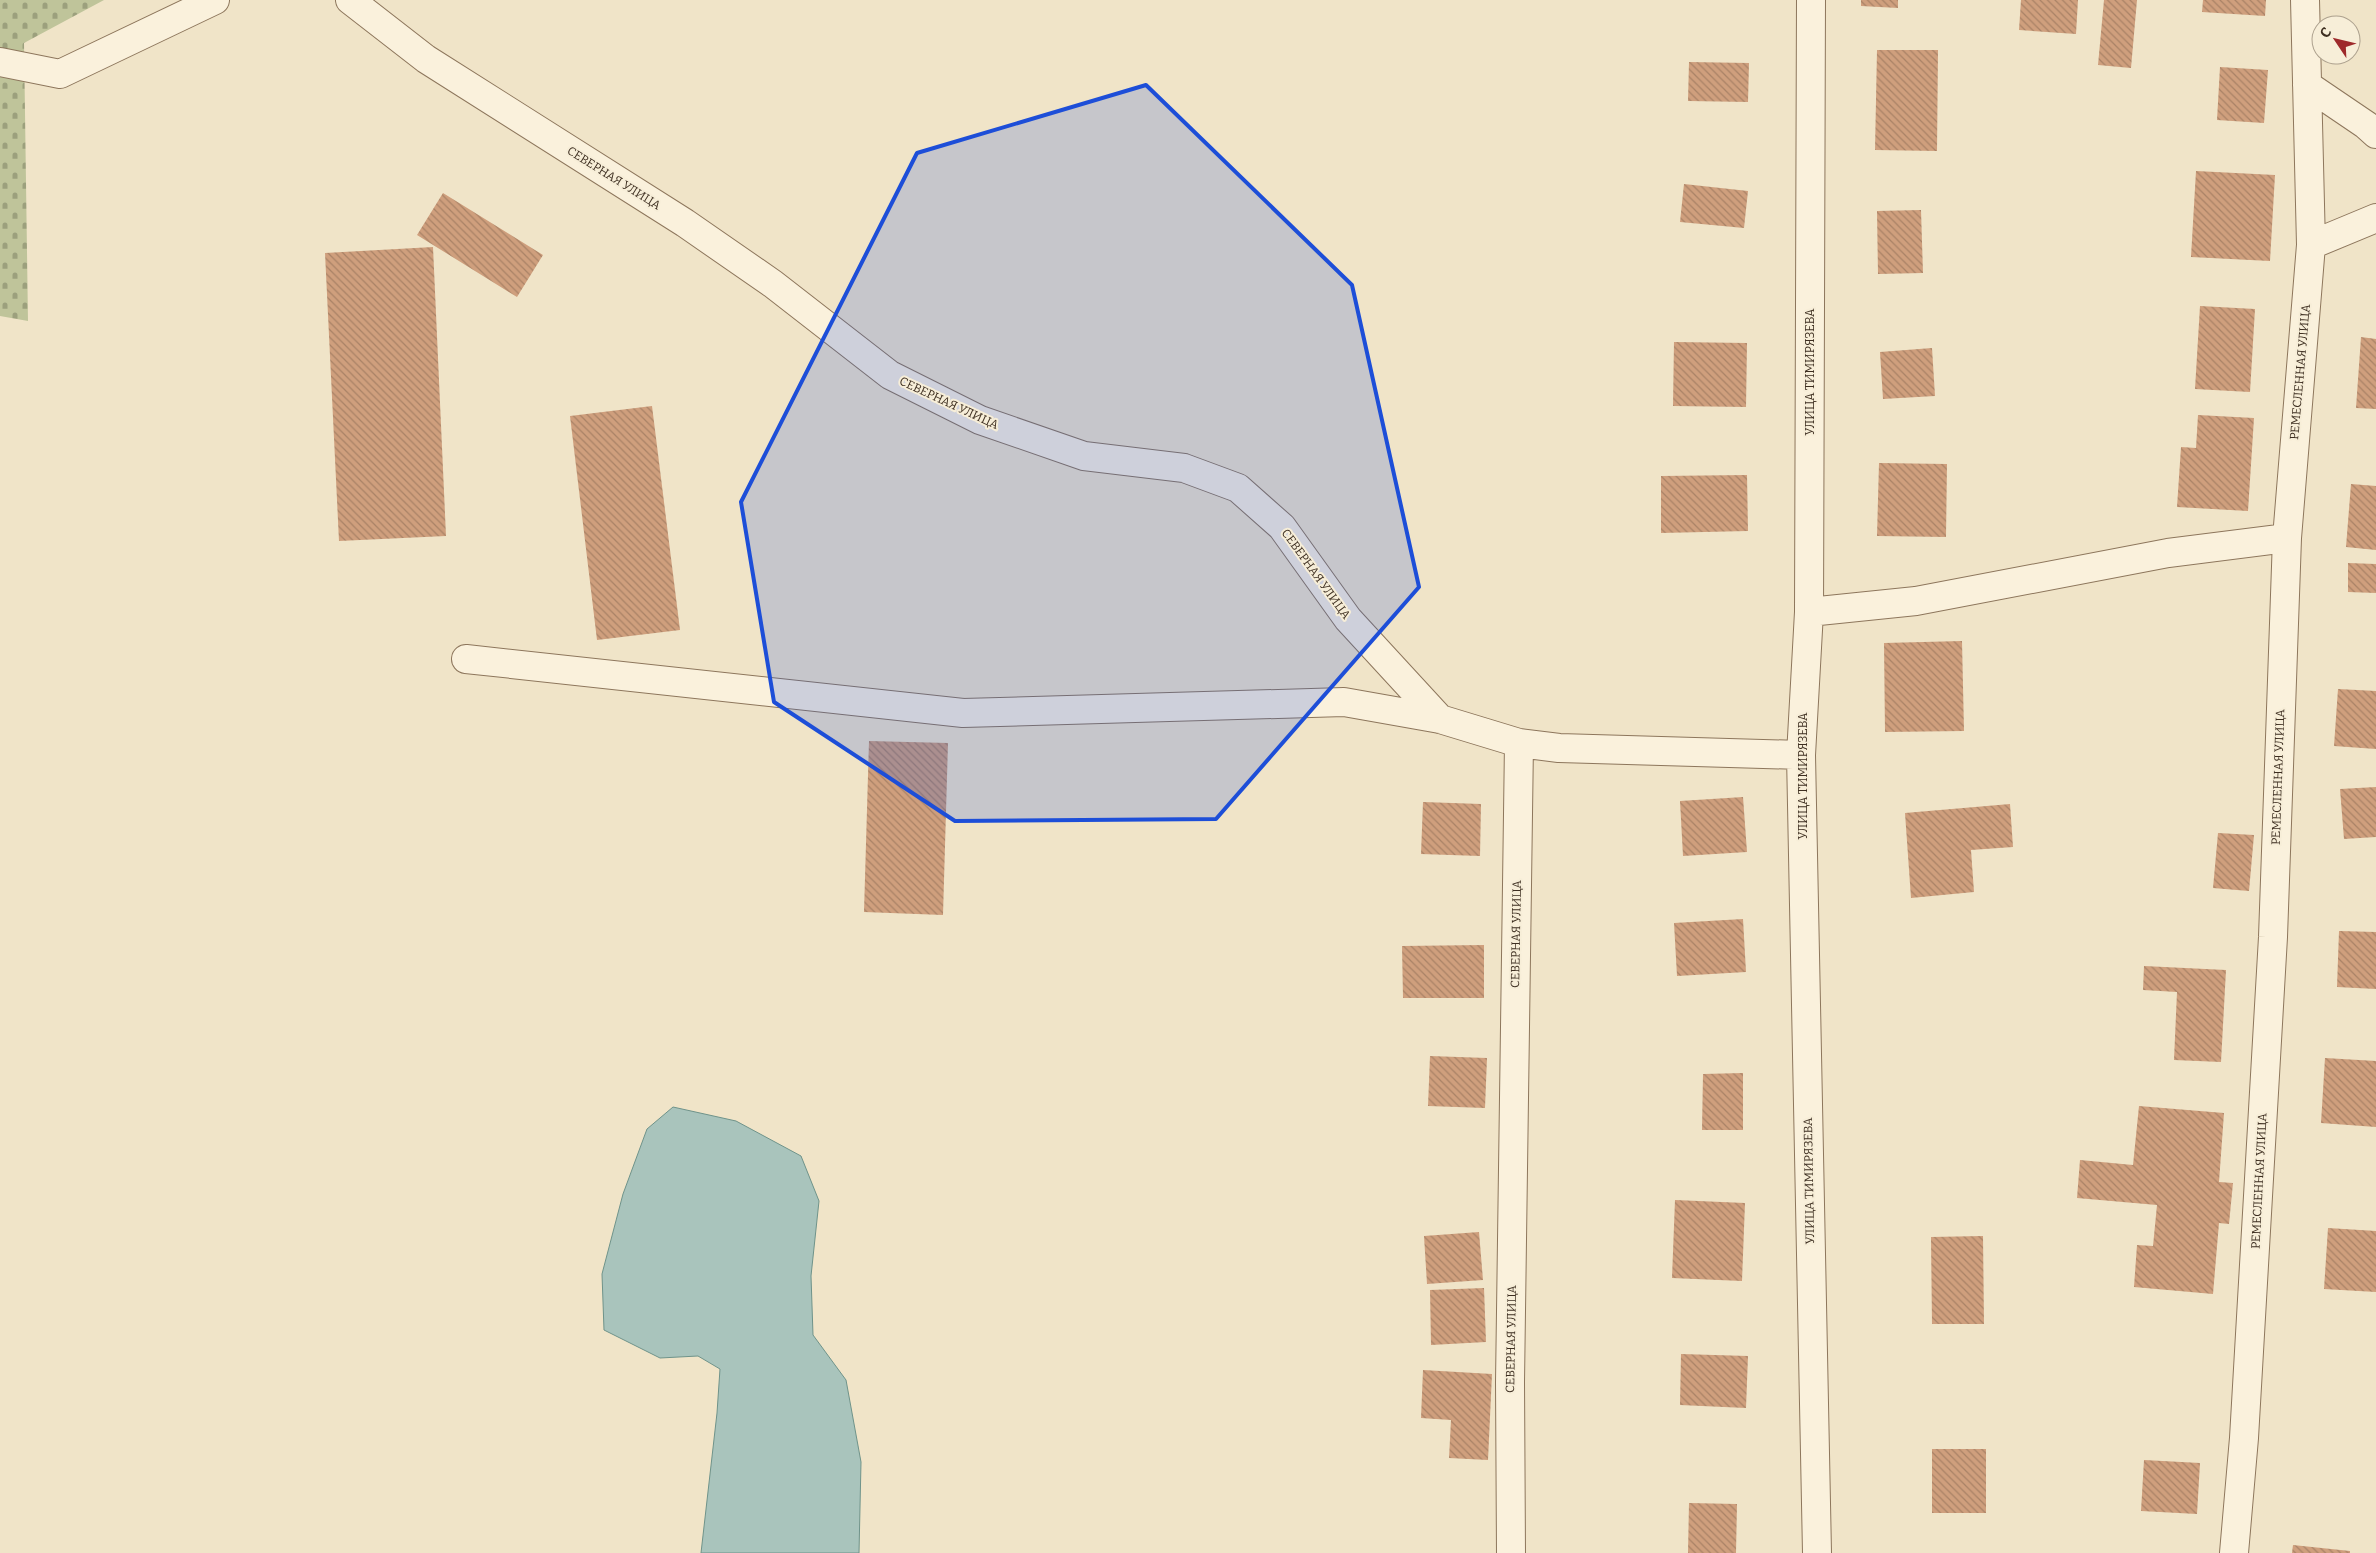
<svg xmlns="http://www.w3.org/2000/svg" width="2376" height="1553" font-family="Bitter,serif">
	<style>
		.cemetery { fill: url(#cemetery-stones) }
		.water { fill: #a9c4bc; stroke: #6f938a }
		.building { fill: url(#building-back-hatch) }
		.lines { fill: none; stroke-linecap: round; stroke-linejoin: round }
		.minor-casing { stroke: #8d765c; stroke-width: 30 }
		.minor { stroke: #faf1dc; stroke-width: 28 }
		.marked { fill: #1d4ed8; fill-opacity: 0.2; stroke: #1d4ed8; stroke-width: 4; stroke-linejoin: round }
		.labels { text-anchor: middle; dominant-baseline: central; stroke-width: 4; stroke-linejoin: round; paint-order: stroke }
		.street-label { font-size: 12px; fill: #3d2e20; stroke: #f7eed8 }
	</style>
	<defs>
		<pattern id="cemetery-stones" width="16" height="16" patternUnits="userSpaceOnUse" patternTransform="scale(1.25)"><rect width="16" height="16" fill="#bfc49a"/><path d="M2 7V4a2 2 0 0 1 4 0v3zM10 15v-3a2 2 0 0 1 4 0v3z" fill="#9ca07d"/></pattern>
		<pattern id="building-back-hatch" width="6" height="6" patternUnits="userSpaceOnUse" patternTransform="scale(1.25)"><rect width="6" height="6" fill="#cf9f7d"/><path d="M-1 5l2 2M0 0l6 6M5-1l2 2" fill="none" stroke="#a98266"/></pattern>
	</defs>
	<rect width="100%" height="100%" fill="#f0e4c8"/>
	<path class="cemetery" d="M 0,0 L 104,0 L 24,43 L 28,321 L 0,316 Z"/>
	<path class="water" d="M 673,1107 L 736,1121 L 801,1156 L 819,1201 L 811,1276 L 813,1335 L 846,1380 L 861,1462 L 859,1553 L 701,1553 L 717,1413 L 720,1369 L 698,1356 L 660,1358 L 604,1330 L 602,1274 L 623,1194 L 647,1129 Z"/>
	<path class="building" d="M 1861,0 L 1898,0 L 1898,8 L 1861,6 Z
		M 2021,0 L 2078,0 L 2076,34 L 2019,30 Z
		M 2104,0 L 2137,0 L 2131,68 L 2098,65 Z
		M 2203,0 L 2266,0 L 2265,16 L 2202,12 Z
		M 1877,50 L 1938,50 L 1937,151 L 1875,150 Z
		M 1689,62 L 1749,63 L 1748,102 L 1688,101 Z
		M 2220,67 L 2268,70 L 2264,123 L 2217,120 Z
		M 2196,171 L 2275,175 L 2270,261 L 2191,257 Z
		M 1684,184 L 1748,191 L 1744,228 L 1680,222 Z
		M 443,193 L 543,255 L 517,297 L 417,235 Z
		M 1921,210 L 1923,273 L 1878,274 L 1877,211 Z
		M 433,247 L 446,536 L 339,541 L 325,253 Z
		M 2200,306 L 2255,309 L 2250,392 L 2195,389 Z
		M 2361,337 L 2376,339 L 2376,409 L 2356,408 Z
		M 1674,342 L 1747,343 L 1746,407 L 1673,406 Z
		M 1932,348 L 1935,396 L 1883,399 L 1880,352 Z
		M 652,406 L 680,630 L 597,640 L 570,416 Z
		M 2198,415 L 2254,418 L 2248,511 L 2177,507 L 2181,447 L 2196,448 Z
		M 1879,463 L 1947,464 L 1946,537 L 1877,536 Z
		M 1747,475 L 1748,531 L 1661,533 L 1661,476 Z
		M 2351,484 L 2376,486 L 2376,550 L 2346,547 Z
		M 2348,563 L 2376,564 L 2376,593 L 2348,592 Z
		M 1962,641 L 1964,731 L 1885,732 L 1884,643 Z
		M 2338,689 L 2376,691 L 2376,749 L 2334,746 Z
		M 869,741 L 948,743 L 943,915 L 864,912 Z
		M 2376,787 L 2376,837 L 2344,839 L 2340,789 Z
		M 1743,797 L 1747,852 L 1683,856 L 1680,801 Z
		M 1423,802 L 1481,804 L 1480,856 L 1421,854 Z
		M 2010,804 L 2013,847 L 1971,850 L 1974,892 L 1911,898 L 1905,813 Z
		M 2218,833 L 2254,835 L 2249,891 L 2213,888 Z
		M 1743,919 L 1746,972 L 1677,976 L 1674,923 Z
		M 2339,931 L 2376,932 L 2376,989 L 2337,987 Z
		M 1484,945 L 1484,998 L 1403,998 L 1402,946 Z
		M 2144,966 L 2226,970 L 2221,1062 L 2174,1060 L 2177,992 L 2143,990 Z
		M 1430,1056 L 1487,1058 L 1485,1108 L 1428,1106 Z
		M 2325,1058 L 2376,1061 L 2376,1127 L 2321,1123 Z
		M 1743,1073 L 1743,1130 L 1702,1130 L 1703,1074 Z
		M 2139,1106 L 2224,1113 L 2219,1182 L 2233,1183 L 2229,1224 L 2219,1223 L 2213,1294 L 2134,1287 L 2137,1245 L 2153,1246 L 2157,1205 L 2077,1198 L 2080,1160 L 2133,1165 Z
		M 1675,1200 L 1745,1203 L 1742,1281 L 1672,1278 Z
		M 2328,1228 L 2376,1231 L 2376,1292 L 2324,1289 Z
		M 1479,1232 L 1483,1280 L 1427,1284 L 1424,1236 Z
		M 1983,1236 L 1984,1324 L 1932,1324 L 1931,1237 Z
		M 1484,1288 L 1486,1342 L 1431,1345 L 1430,1290 Z
		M 1681,1354 L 1748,1356 L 1746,1408 L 1680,1405 Z
		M 1423,1370 L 1492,1374 L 1488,1460 L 1449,1458 L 1451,1420 L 1421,1418 Z
		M 1932,1449 L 1986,1449 L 1986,1513 L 1932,1513 Z
		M 2144,1460 L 2200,1463 L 2197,1514 L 2141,1511 Z
		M 1689,1503 L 1737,1504 L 1736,1553 L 1688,1553 Z
		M 2293,1545 L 2350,1551 L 2350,1553 L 2292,1553 Z"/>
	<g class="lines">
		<g class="minor-casing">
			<path id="minor" d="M 350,0 L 426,59 L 685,223 L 773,284 L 890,375 L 980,420 L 1084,456 L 1184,468 L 1238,488 L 1282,527 L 1348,619 L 1440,719
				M 1811,0 L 1809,612 L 1801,755 L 1817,1553
				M 0,62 L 60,74 L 215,0
				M 2307,85 L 2366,125 L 2376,134
				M 2311,245 L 2376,218
				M 1809,612 L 1916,601 L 2168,553 L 2287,538
				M 466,659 L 963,713 L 1344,702 L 1440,719 L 1519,743 L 1559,748 L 1801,755
				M 1511,1553 L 1510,1382 L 1519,743
				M 2234,1553 L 2244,1438 L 2273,937 L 2287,538 L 2311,245 L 2305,0"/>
		</g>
		<use href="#minor" class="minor"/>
	</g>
	<path class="marked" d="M 1146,85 L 1352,285 L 1419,587 L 1216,819 L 955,821 L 774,702 L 741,502 L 917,153 Z"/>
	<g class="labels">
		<g class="street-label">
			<text transform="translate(614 178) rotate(32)">СЕВЕРНАЯ УЛИЦА</text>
			<text transform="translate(1810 372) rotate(-90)">УЛИЦА ТИМИРЯЗЕВА</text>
			<text transform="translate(2300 372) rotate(-85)">РЕМЕСЛЕННАЯ УЛИЦА</text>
			<text transform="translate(949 403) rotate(25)">СЕВЕРНАЯ УЛИЦА</text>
			<text transform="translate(1316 574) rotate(54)">СЕВЕРНАЯ УЛИЦА</text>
			<text transform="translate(1803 776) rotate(-90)">УЛИЦА ТИМИРЯЗЕВА</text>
			<text transform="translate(2278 777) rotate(-88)">РЕМЕСЛЕННАЯ УЛИЦА</text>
			<text transform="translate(1516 934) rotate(-89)">СЕВЕРНАЯ УЛИЦА</text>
			<text transform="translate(1809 1181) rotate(-91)">УЛИЦА ТИМИРЯЗЕВА</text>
			<text transform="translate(2259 1181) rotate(-87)">РЕМЕСЛЕННАЯ УЛИЦА</text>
			<text transform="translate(1511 1339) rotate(-89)">СЕВЕРНАЯ УЛИЦА</text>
		</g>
	</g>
	<g transform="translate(2336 40) rotate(305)"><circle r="24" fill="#f7eed8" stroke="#ada18e"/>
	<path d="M0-4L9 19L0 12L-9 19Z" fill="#9e2a2b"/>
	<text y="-8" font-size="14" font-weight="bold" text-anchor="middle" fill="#3d2e20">С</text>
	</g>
</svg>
